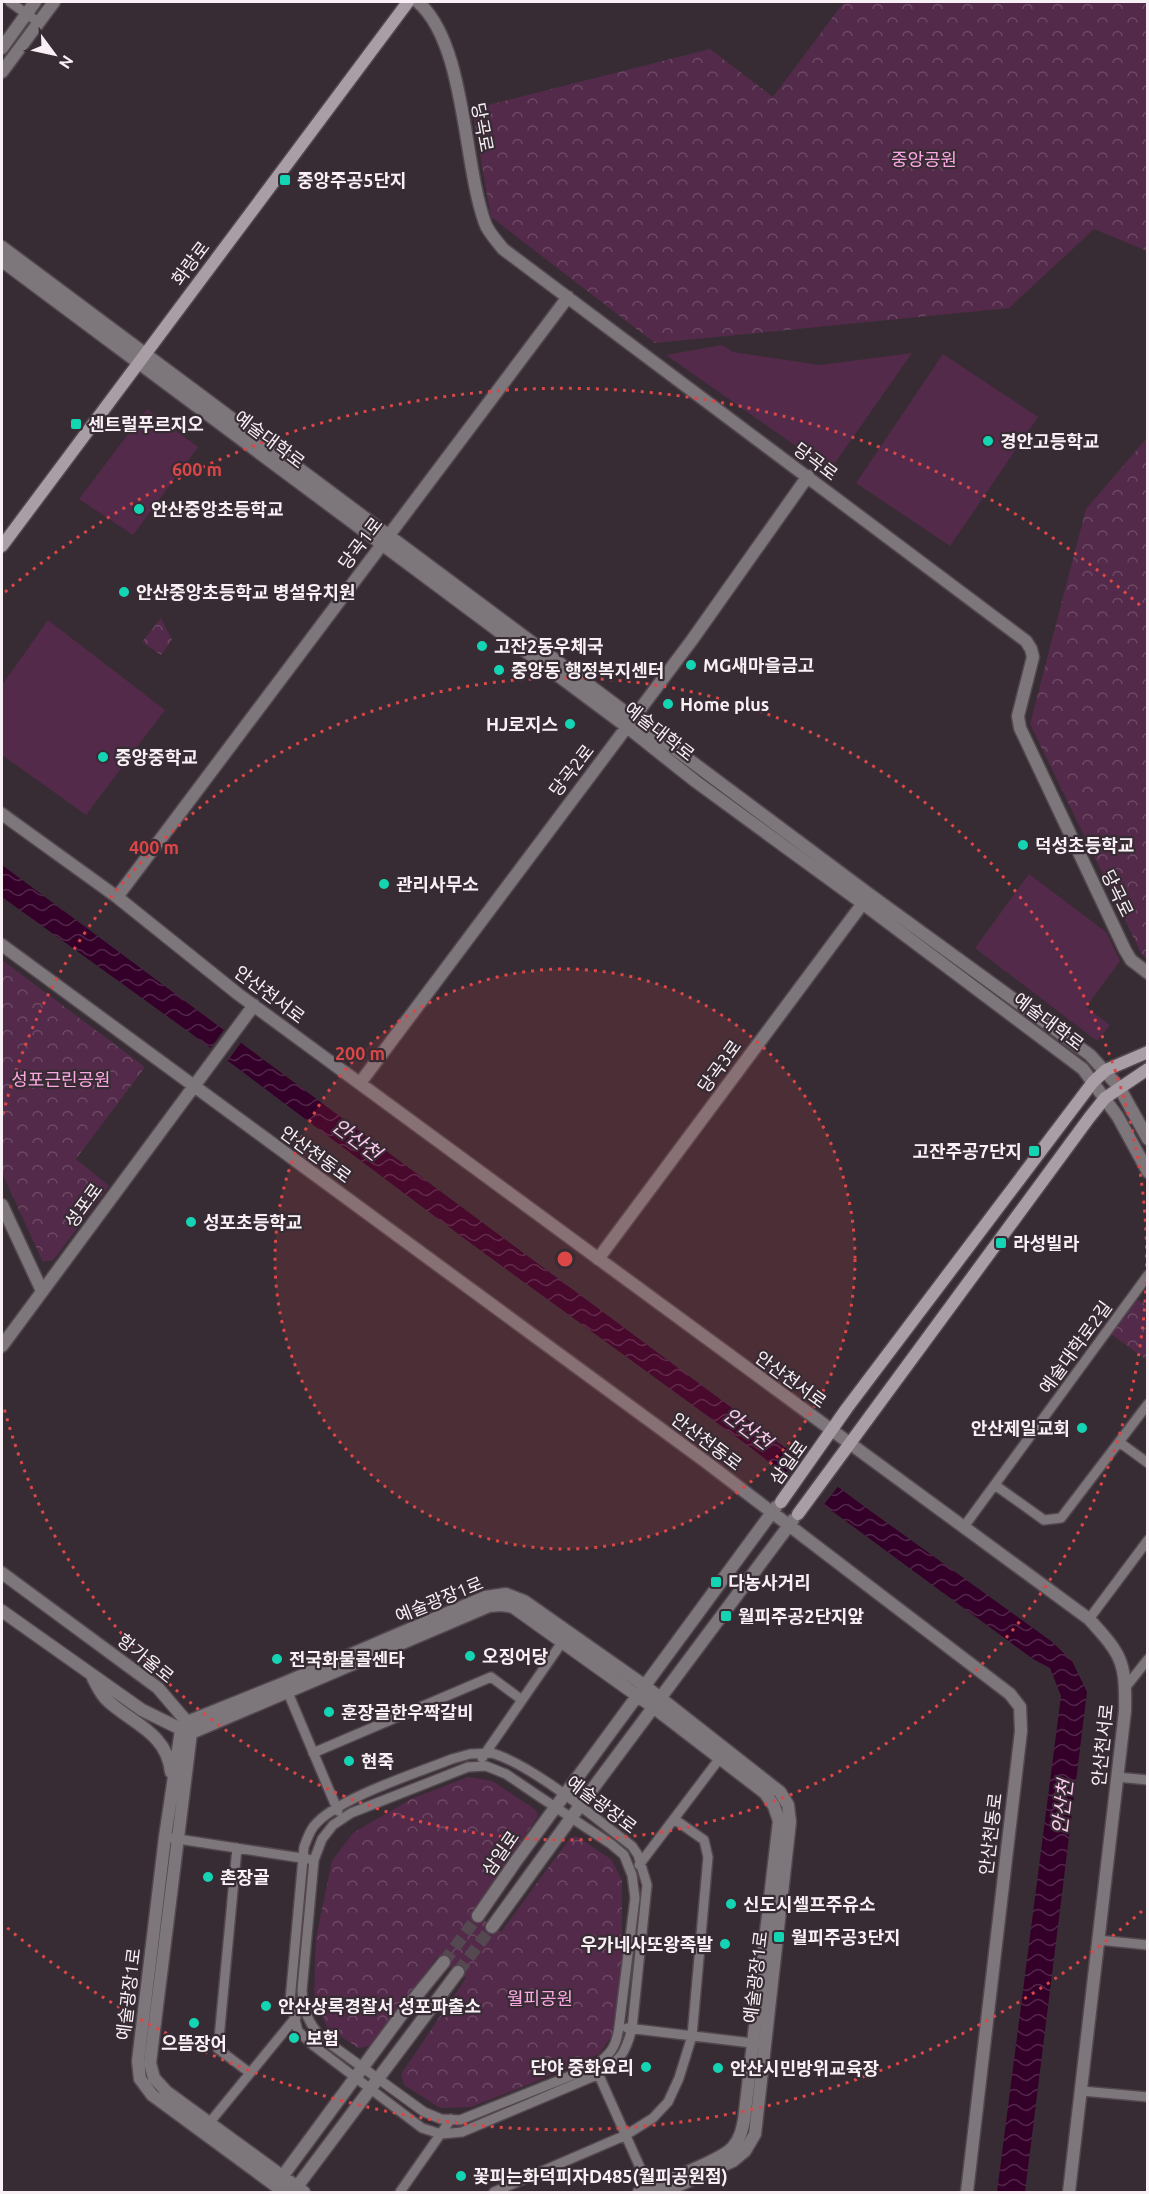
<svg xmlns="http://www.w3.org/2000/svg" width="1149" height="2194" font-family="Ubuntu,'Noto Sans KR',sans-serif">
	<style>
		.park { fill: url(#park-crowns) }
		.pitch { fill: #532a49 }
		.water { fill: url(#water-waves) }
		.pier { fill: #382c34 }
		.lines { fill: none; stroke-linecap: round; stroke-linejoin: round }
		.tertiary-tunnel { stroke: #554951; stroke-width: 12; stroke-dasharray: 12 6; stroke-linecap: butt }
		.minor-casing { stroke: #53474f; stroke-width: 12 }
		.tertiary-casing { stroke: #53474f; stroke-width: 15 }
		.secondary-casing { stroke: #53474f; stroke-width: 15 }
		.minor { stroke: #7d777b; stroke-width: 9 }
		.tertiary { stroke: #7d777b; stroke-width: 12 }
		.secondary { stroke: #a99ea5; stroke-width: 12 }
		.ring { fill: none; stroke: #db4647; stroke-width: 3; stroke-dasharray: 3 6 }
		.poi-dot { fill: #14d5b3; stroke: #382c34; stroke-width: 2 }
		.labels { text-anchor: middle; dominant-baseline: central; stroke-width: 4.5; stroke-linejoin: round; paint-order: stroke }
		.street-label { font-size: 18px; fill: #f8f0f5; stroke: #382c34 }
		.park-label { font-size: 18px; fill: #fda7e4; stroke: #382c34 }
		.poi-label { font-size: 18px; font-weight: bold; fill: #f8f0f5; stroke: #382c34; text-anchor: start }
		.water-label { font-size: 20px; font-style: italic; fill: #fec9ee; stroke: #382c34 }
		.centre { fill: #db4647; stroke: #382c34; stroke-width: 3 }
		.ring-label { font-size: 18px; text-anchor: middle; font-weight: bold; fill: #db4647; stroke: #382c34; stroke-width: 4.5; stroke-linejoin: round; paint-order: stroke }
	</style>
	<defs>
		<pattern id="park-crowns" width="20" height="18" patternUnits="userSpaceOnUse" patternTransform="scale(1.5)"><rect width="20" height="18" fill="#532a49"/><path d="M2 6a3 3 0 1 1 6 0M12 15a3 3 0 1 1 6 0" fill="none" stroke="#6c4964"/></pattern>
		<pattern id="water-waves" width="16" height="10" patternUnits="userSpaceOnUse" patternTransform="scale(1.5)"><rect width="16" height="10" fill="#34002a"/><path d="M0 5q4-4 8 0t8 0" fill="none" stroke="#52264a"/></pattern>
	</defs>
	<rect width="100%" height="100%" fill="#382c34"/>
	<path class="park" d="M 844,2 L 1147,2 L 1147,251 L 1094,229 L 1009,308 L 655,343 L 491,217 L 472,109 L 710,49 L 773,97 Z
		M 1147,438 L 1147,959 L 1142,955 L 1030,724 L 1086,509 Z
		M 161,618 L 172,640 L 161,655 L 142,642 Z
		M 2,960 L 145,1067 L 76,1159 L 109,1186 L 54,1259 L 43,1262 L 2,1173 Z
		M 1136,1299 L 1147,1305 L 1147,1360 L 1111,1334 Z
		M 468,1777 L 492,1781 L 536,1810 L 538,1816 L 473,1912 L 501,1932 L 570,1838 L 576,1836 L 612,1860 L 622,1881 L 622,1954 L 613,2034 L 599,2054 L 530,2084 L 471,2107 L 440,2108 L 404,2085 L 401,2074 L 466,1978 L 437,1957 L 372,2046 L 358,2048 L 327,2027 L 314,2000 L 316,1938 L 332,1861 L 353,1833 L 411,1799 Z"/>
	<path class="pitch" d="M 722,345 L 733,352 L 820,365 L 912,353 L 830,470 L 666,355 Z
		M 943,354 L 1038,417 L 950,546 L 856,483 Z
		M 147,409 L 198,447 L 133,535 L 79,499 Z
		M 48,620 L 165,710 L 86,815 L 2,755 L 2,685 Z
		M 1029,874 L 1106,932 L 1120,961 L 1086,1007 L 1110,1025 L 1097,1041 L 975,948 Z"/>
	<path class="water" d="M 2,865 L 865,1507 L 1051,1641 L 1072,1661 L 1087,1692 L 1025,2192 L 997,2192 L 1061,1696 L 1050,1668 L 1033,1659 L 832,1511 L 746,1444 L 469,1242 L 196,1037 L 2,897 Z"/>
	<path class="pier" d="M 226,1027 L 243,1040 L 226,1063 L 209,1050 Z
		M 799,1454 L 840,1484 L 822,1507 L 783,1477 Z"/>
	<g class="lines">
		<path class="tertiary-tunnel" d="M 444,1962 L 478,1916
			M 458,1972 L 492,1927"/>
		<g class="minor-casing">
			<path id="minor" d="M 10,2 L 38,22
				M 1119,1442 L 1148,1463
				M 995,1485 L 1044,1520 L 1061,1518 L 1148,1404
				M 963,1528 L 1148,1275
				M 1089,1619 L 1148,1540
				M 286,1688 L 338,1811
				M 1125,1688 L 1148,1659
				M 313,1753 L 491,1677 L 522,1700
				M 492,1753 C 536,1767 593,1817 632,1846 L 638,1855 L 647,1885 L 632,2028 C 626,2053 620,2060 599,2074 L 462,2132 L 441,2134 L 422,2128 L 314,2046 L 298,2031 L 290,2001 L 304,1847 C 307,1840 309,1832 314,1826 C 335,1799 417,1773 452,1759 L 470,1754 Z
				M 482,1758 L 565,1638
				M 486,1766 L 506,1774 L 537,1795 L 611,1844 L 624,1855 L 632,1875 L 635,1898 L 619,2027 C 616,2048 611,2053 595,2066 L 460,2120 L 441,2119 L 424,2112 L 322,2038 C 308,2023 303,2010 302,1990 L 314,1860 L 322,1839 L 333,1825 L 351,1813 L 468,1767 Z
				M 1117,1777 L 1148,1780
				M 165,1837 L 308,1859
				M 237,1848 L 218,2049 L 250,2073
				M 639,1865 L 723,1754
				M 1098,1940 L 1148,1945
				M 627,2028 L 760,2044
				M 597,2071 L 651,2192
				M 1082,2091 L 1148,2097
				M 206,2127 L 296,2017
				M 400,2192 L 451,2119
				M 494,2192 L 626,2135 L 653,2118 L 668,2102 L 679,2078 L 692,2036 L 708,1857 L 704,1840 L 674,1819"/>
		</g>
		<g class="tertiary-casing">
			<path id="tertiary" d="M 418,2 C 466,44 463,163 485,223 C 488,232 497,241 503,249 L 1026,641 L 1031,649 L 1033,657 L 1018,716 L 1020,728 L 1125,950 L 1131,960 L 1148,973
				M 2,48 L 35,2
				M 2,72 L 54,2
				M 2,247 L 869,894 L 1090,1055 L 1119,1087 L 1148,1139
				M 2,261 L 627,727 L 695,781 L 862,903 L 1083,1069 L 1118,1117 L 1148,1172
				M 2,814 L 117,897 L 238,994 L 1089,1619 C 1122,1655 1126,1662 1125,1711 L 1069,2192
				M 117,897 L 568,297
				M 2,945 L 706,1462 L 1010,1694 L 1020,1707 L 1021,1731 L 967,2192
				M 360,1083 L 692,640 L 808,476
				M 2,1205 L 42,1291
				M 598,1259 L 866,899
				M 2,1346 L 254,1005
				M 2,1573 L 158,1688 L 187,1722 L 190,1729
				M 2,1611 L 142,1710 L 187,1732
				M 93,1678 C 97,1686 101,1695 108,1701 C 133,1724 167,1733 171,1772
				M 478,1916 L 516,1861 L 776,1507
				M 492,1927 L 579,1807 L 793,1520
				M 279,2181 L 405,2010 L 444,1962
				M 284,2192 L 152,2095 L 140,2079 L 138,2061 L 165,1837 L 181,1730 L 187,1722 L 284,1683 L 485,1597 L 506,1594 L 524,1601 L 645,1686 L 780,1792 L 788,1805 L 790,1822 L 755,2134 L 745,2151 L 733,2161 L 664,2192
				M 293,2192 L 458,1972
				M 304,2192 L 167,2092 L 154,2078 L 150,2063 L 191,1733 L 489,1606 L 502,1605 L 513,1607 L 653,1707 L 765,1793 L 774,1806 L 779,1821 L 744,2120 C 742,2130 740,2139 733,2147 C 722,2161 659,2183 639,2192"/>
		</g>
		<g class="secondary-casing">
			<path id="secondary" d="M 2,546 L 408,2
				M 781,1502 L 847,1408 L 1093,1082 L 1106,1070 L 1148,1052
				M 798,1514 L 1089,1118 L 1105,1098 L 1148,1069"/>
		</g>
		<use href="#minor" class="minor"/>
		<use href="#tertiary" class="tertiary"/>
		<use href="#secondary" class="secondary"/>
	</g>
	<circle cx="565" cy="1259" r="290" fill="#db4647" fill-opacity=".12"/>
	<g class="ring">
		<circle cx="565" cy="1259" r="290"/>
		<path d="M3 1114A581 581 0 1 1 3 1404"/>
		<path d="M1142 1911A871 871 0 0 1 5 1926M5 592A871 871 0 0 1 1142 607"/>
	</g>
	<g class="poi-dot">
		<rect x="279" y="174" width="12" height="12" rx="3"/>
		<rect x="70" y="418" width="12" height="12" rx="3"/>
		<circle cx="988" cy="441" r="6"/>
		<circle cx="139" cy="509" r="6"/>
		<circle cx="124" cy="592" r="6"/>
		<circle cx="482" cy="646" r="6"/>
		<circle cx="691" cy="665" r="6"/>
		<circle cx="499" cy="670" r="6"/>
		<circle cx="668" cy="704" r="6"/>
		<circle cx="570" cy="724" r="6"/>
		<circle cx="103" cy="757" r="6"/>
		<circle cx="1023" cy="845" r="6"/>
		<circle cx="384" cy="884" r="6"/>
		<rect x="1028" y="1145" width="12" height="12" rx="3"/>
		<circle cx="191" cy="1222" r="6"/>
		<rect x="995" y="1237" width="12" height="12" rx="3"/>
		<circle cx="1082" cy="1428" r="6"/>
		<rect x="710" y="1576" width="12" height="12" rx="3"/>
		<rect x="720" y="1610" width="12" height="12" rx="3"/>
		<circle cx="470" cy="1656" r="6"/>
		<circle cx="277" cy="1659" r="6"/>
		<circle cx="329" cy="1712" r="6"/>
		<circle cx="349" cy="1761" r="6"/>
		<circle cx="208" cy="1877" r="6"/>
		<circle cx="731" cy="1904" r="6"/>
		<rect x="773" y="1931" width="12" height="12" rx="3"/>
		<circle cx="725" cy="1944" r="6"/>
		<circle cx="266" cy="2006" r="6"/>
		<circle cx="194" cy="2023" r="6"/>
		<circle cx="294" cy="2038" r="6"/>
		<circle cx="646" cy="2067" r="6"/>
		<circle cx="718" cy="2068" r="6"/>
		<circle cx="461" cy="2176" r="6"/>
	</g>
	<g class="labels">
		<g class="street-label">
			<text transform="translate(483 127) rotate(79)">당곡로</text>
			<text transform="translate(190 263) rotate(-53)">화랑로</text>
			<text transform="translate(270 439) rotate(37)">예술대학로</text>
			<text transform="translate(816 461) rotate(37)">당곡로</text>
			<text transform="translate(360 543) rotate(-53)">당곡1로</text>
			<text transform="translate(660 731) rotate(38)">예술대학로</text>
			<text transform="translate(571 770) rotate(-52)">당곡2로</text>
			<text transform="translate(1118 893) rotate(64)">당곡로</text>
			<text transform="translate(270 994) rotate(37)">안산천서로</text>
			<text transform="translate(1049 1021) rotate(37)">예술대학로</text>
			<text transform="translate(719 1066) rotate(-54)">당곡3로</text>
			<text transform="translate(316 1154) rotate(36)">안산천동로</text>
			<text transform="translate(83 1205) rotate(-54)">성포로</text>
			<text transform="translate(1075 1347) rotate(-54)">예술대학로2길</text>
			<text transform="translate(791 1379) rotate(36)">안산천서로</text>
			<text transform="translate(707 1441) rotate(37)">안산천동로</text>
			<text transform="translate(788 1462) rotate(-54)">삼일로</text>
			<text transform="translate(439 1599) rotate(-22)">예술광장1로</text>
			<text transform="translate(146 1658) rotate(39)">항가울로</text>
			<text transform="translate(1102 1745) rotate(-84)">안산천서로</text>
			<text transform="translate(602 1804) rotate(37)">예술광장로</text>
			<text transform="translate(990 1834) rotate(-83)">안산천동로</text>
			<text transform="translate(500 1853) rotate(-55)">삼일로</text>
			<text transform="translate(755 1977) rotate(-83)">예술광장1로</text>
			<text transform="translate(128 1994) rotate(-83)">예술광장1로</text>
		</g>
		<g class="park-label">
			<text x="924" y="159">중앙공원</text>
			<text x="61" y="1079">성포근린공원</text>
			<text x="540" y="1998">월피공원</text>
		</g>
		<g class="poi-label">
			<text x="297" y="180">중앙주공5단지</text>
			<text x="88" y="424">센트럴푸르지오</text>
			<text x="1000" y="441">경안고등학교</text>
			<text x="151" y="509">안산중앙초등학교</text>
			<text x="136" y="592">안산중앙초등학교 병설유치원</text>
			<text x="494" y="646">고잔2동우체국</text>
			<text x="703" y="665">MG새마을금고</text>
			<text x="511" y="670">중앙동 행정복지센터</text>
			<text x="680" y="704">Home plus</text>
			<text x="558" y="724" text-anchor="end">HJ로지스</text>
			<text x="115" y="757">중앙중학교</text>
			<text x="1035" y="845">덕성초등학교</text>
			<text x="396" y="884">관리사무소</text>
			<text x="1022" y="1151" text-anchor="end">고잔주공7단지</text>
			<text x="203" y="1222">성포초등학교</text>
			<text x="1013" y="1243">라성빌라</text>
			<text x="1070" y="1428" text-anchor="end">안산제일교회</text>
			<text x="728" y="1582">다농사거리</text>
			<text x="738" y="1616">월피주공2단지앞</text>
			<text x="482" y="1656">오징어당</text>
			<text x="289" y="1659">전국화물콜센타</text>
			<text x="341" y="1712">훈장골한우짝갈비</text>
			<text x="361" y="1761">현죽</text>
			<text x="220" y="1877">촌장골</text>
			<text x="743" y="1904">신도시셀프주유소</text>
			<text x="791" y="1937">월피주공3단지</text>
			<text x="713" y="1944" text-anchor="end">우가네사또왕족발</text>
			<text x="278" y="2006">안산상록경찰서 성포파출소</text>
			<text x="306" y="2038">보험</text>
			<text x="194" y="2043" text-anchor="middle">으뜸장어</text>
			<text x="634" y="2067" text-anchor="end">단야 중화요리</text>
			<text x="730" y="2068">안산시민방위교육장</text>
			<text x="473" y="2176">꽃피는화덕피자D485(월피공원점)</text>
		</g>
		<g class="water-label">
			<text transform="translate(357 1139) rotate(37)">안산천</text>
			<text transform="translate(748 1428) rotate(37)">안산천</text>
			<text transform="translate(1062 1807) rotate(-83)">안산천</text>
		</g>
	</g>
	<circle cx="565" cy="1259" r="9" class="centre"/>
	<g class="ring-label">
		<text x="197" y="476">600 m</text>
		<text x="154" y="854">400 m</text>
		<text x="360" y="1060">200 m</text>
	</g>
	<rect width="1149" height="2194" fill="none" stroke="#f8f0f5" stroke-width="6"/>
	<g transform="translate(54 54) rotate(123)" stroke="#382c34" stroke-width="4.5" paint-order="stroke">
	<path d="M0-4.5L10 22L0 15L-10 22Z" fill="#f8f0f5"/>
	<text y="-9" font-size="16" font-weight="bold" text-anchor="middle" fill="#f8f0f5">N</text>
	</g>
</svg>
